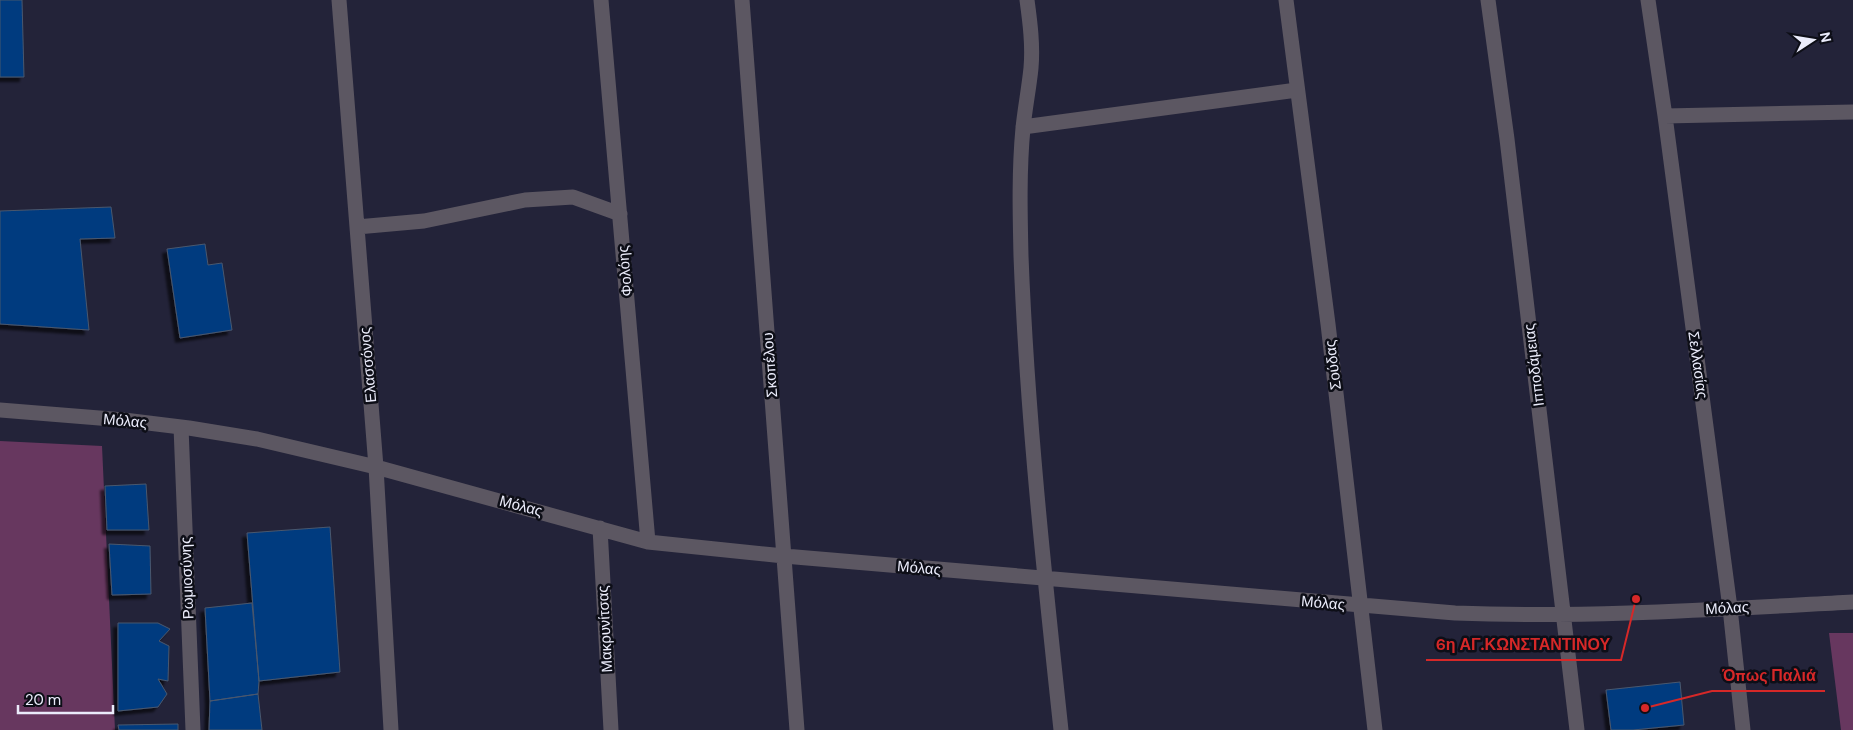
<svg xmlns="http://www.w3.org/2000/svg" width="1853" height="730" font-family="'DM Sans',sans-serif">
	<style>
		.green { fill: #67375f }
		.building { fill: #013a7f; stroke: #49586e; filter: url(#shadow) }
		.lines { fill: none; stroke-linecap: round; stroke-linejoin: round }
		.minor { stroke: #5c5762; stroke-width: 15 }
		.labels { text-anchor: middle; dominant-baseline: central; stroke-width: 5; stroke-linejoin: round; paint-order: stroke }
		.street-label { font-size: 15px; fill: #ebecfb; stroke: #0d0e17 }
		.leader { fill: none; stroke: #d62828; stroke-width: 2 }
		.callout-dot { fill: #d62828; stroke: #0d0e17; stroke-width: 2 }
		.callout-label { font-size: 16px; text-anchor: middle; font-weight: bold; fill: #d62828; stroke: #0d0e17; stroke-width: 5; stroke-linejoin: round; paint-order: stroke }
	</style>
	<defs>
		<filter id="shadow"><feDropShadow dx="-4.5" dy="4.5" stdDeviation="1" flood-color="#0009"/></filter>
	</defs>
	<rect width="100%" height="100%" fill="#232339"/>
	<path class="green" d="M 0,441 L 102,446 L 115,730 L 0,730 Z
		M 1829,633 L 1853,633 L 1853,730 L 1841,730 Z"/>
	<path class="building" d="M 0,0 L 22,0 L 24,77 L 0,77 Z
		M 111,207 L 115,238 L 80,239 L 89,330 L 0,324 L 0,211 Z
		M 205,244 L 208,265 L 222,263 L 232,330 L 180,338 L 167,249 Z
		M 146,484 L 149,530 L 107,530 L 105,486 Z
		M 330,527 L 340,672 L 259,681 L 247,533 Z
		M 109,544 L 150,546 L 151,594 L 112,595 Z
		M 252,603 L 259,681 L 258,694 L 210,701 L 205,608 Z
		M 118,623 L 158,623 L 170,629 L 159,641 L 169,646 L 168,681 L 158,679 L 167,694 L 158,707 L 118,711 Z
		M 1680,682 L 1684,725 L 1633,730 L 1611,730 L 1606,690 Z
		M 258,694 L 262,730 L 209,730 L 210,701 Z
		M 178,724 L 178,730 L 119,730 L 118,725 Z"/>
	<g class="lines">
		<path class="minor" d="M 339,0 L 376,467 L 391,730
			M 601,0 L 648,542
			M 742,0 L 797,730
			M 1027,0 C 1030,22 1033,45 1031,68 C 1029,88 1025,108 1023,128 C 1019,170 1020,213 1021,256 C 1027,414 1044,572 1061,730
			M 1286,0 L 1328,324 L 1375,730
			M 1488,0 L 1507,139 L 1577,730
			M 1648,0 L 1665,116 L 1730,608 L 1743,730
			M 1665,116 L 1853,112
			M 1023,127 L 1297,90
			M 357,227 L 424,221 L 525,200 L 573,197 L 620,214
			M 0,410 L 124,420 L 189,428 L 257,439 L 376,467 L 648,542 L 784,556 L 1455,613 C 1588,618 1720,609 1853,602
			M 181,427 L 193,730
			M 600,528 L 611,730"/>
	</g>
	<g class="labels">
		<g class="street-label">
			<text transform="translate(625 271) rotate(-95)">Φολόης</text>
			<text transform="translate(368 365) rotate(-95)">Ελασσόνος</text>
			<text transform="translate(770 365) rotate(-94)">Σκοπέλου</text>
			<text transform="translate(1333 365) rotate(-97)">Σούδας</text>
			<text transform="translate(1534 365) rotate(-97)">Ιπποδάμειας</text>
			<text transform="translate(1698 365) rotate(82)">Σελλασίας</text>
			<text transform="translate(125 421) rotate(5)">Μόλας</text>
			<text transform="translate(521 506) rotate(15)">Μόλας</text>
			<text transform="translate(919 568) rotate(5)">Μόλας</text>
			<text transform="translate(187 578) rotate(-92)">Ρωμιοσύνης</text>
			<text transform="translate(1323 603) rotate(5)">Μόλας</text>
			<text transform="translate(1727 608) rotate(-3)">Μόλας</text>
			<text transform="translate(605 629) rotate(-93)">Μακρυνίτσας</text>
		</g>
	</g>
	<path class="leader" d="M1636 599L1621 660H1426M1645 708L1712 691H1825"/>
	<g class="callout-dot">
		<circle cx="1636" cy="599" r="5"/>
		<circle cx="1645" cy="708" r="5"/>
	</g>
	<g class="callout-label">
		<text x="1523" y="650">6η ΑΓ.ΚΩΝΣΤΑΝΤΙΝΟΥ</text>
		<text x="1769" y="681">Όπως Παλιά</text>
	</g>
	<g transform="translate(1813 40) rotate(78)" stroke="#0d0e17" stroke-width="4" paint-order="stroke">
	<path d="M0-4L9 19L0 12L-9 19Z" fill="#ebecfb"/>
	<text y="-8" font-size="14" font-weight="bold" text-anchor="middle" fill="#ebecfb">N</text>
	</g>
	<path d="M18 705v8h95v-8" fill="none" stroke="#ebecfb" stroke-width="2.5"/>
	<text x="25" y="705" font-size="15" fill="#ebecfb" stroke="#0d0e17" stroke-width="4" paint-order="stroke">20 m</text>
</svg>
